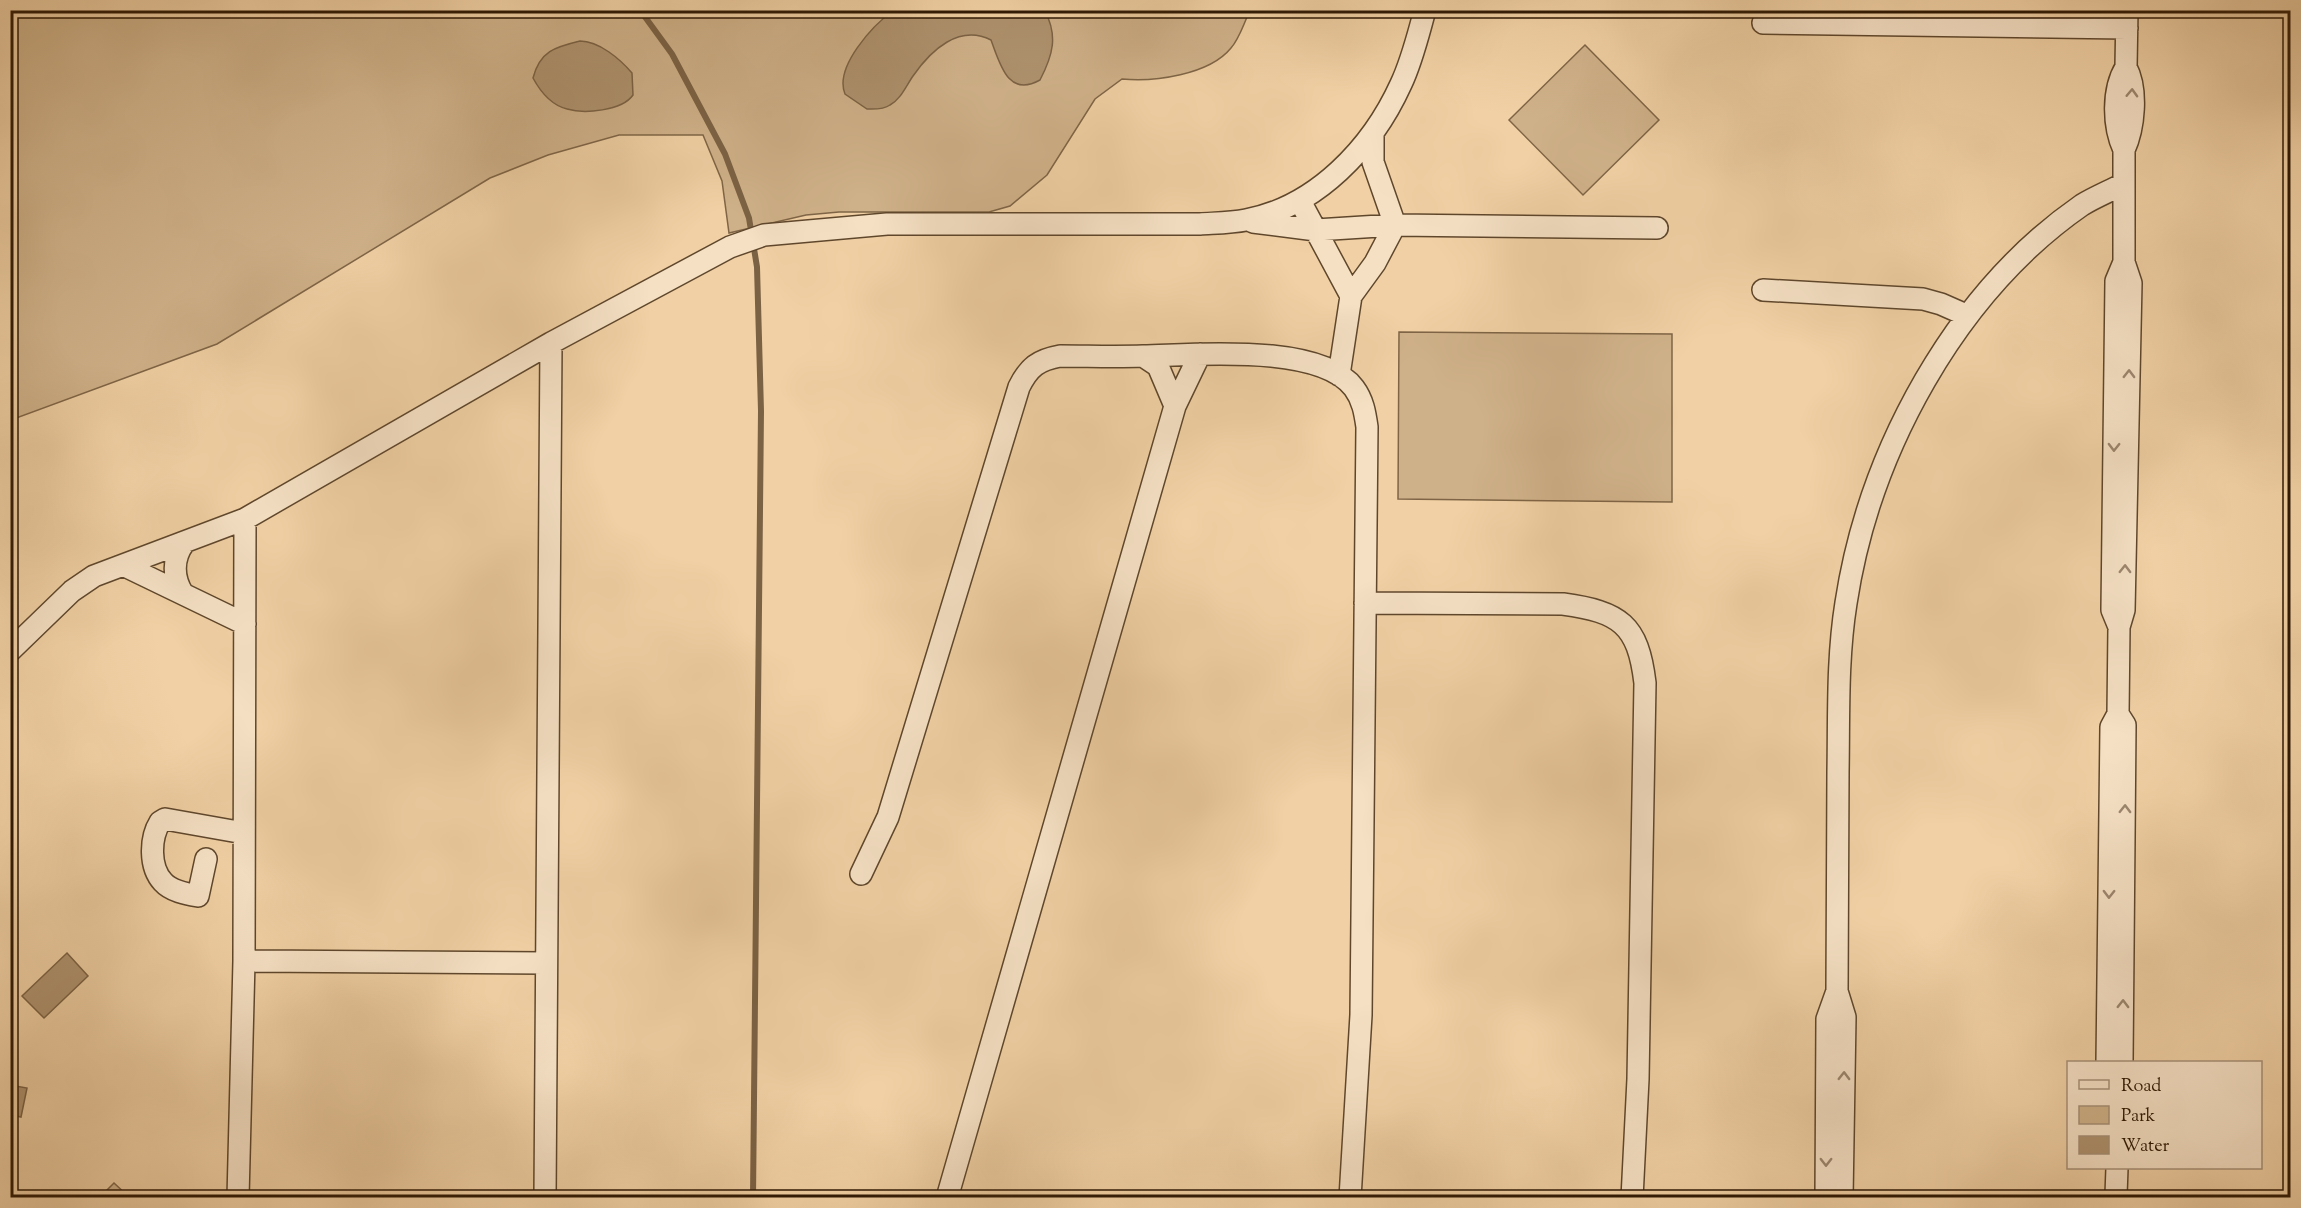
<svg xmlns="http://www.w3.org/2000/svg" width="2301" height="1208" font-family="'Sorts Mill Goudy',serif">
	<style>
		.green { fill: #cfb189; stroke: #7f6546; stroke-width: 1.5 }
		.water { fill: #ae926e; stroke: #7b6244; stroke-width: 1.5 }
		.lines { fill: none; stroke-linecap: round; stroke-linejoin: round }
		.stream { stroke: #7b6244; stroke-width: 6 }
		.minor-casing { stroke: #5f472c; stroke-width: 24 }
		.minor { stroke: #f5e0c4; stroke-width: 21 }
		.oneway { stroke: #9c866e }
	</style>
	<rect width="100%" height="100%" fill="#f0d0a4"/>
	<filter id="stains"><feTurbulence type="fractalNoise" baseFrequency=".00333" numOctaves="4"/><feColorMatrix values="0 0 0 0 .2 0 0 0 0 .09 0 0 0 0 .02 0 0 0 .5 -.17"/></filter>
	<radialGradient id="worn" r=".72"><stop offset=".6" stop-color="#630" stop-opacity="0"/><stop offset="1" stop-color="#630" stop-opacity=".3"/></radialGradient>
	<path class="green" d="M 10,11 L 1250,11 C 1244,22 1240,38 1231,48 C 1209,75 1154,82 1122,79 L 1095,99 L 1047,175 L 1010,206 L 989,212 L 839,212 L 806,215 L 729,233 L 722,181 L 703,135 L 619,135 L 548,155 L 490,178 L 217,344 L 11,420 Z
		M 1585,45 L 1659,120 L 1583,195 L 1509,120 Z
		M 1399,332 L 1672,334 L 1672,502 L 1398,499 Z
		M 2290,1040 L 2290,1197 L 2287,1198 L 2287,1197 Z
		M 114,1183 L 129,1197 L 100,1197 Z"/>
	<path class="water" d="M 893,11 L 1045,11 C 1058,36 1053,55 1040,80 C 1008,98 1000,64 991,40 C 959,24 931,50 913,76 C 906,86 901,99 890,105 C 883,110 874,109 867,109 L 845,94 C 834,67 873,25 893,11 Z
		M 580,41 C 599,41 620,59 632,73 L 633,95 C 622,111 584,114 567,109 C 551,105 540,91 533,78 C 540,51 555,47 580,41 Z
		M 67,953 L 88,976 L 44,1018 L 22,996 Z
		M 10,1085 L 27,1088 L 21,1117 L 11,1115 Z"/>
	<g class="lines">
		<path class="stream" d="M 640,10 L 672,54 L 725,154 L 749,218 L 757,267 L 761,411 L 753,1198"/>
		<g class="minor-casing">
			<path id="minor" d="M 1763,23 L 2127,28
				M 2126,67 L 2127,10
				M 2124,150 C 2113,126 2112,90 2126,67 C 2138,90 2134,128 2124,150 L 2124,262
				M 1300,201 L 1351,296
				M 1253,222 L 1316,230 L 1395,225 L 1657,228
				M 1763,290 L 1923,299 L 1941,304 L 1966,315
				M 1143,356 L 1158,366 L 1175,406
				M 1339,375 L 1351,296 L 1375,263 L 1395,225 L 1373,162 L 1373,133
				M 125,566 L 245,624
				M 183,594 C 173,578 172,559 184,543
				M 1365,603 L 1563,604 C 1620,612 1638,624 1645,683 L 1638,1079 L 1632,1198
				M 10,651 L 72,591 L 94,576 L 245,519 L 551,343 L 730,247 L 764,235 L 887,224 L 1200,224 C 1215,223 1231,223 1246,220 C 1316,207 1372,148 1401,84 C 1412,61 1418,35 1425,10
				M 2118,714 L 2119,627 L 2124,610 L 2131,283 L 2124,262 L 2116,281 L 2112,610 L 2119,627
				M 206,859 L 198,896 C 186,894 171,891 163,882 C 149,867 150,838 160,822 L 165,819 L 244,833
				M 861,874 L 888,817 L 1019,387 C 1029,367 1038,360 1060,356 C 1088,356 1115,357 1143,356 C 1195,355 1320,343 1354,388 C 1363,400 1365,413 1367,427 L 1361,1015 L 1350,1198
				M 244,961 L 545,963
				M 1837,991 C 1837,918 1838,845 1838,772 C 1839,716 1837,659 1846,603 C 1869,452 1955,293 2082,205 C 2095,197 2110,191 2123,184
				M 2107,1062 L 2111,727 L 2118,714 L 2125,725 L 2122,1062
				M 2116,1195 L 2117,1168
				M 238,1198 L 244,961 L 245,519
				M 545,1198 L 551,343
				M 947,1198 L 1175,406 L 1200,354
				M 1826,1198 L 1827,1019 L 1837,991 L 1845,1017 L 1842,1198"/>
		</g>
		<use href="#minor" class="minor"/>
	</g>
	<defs><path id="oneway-chevron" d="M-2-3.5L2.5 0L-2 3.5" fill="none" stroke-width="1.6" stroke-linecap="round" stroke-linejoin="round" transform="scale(1.5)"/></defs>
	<g class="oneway">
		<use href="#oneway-chevron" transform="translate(2132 93) rotate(-88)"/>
		<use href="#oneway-chevron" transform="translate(2129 374) rotate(-89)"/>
		<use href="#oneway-chevron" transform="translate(2114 447) rotate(91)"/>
		<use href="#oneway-chevron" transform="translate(2125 569) rotate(-89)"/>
		<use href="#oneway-chevron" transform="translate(2125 809) rotate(-89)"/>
		<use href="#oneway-chevron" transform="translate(2109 894) rotate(91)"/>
		<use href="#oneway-chevron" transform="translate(2123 1004) rotate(-89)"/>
		<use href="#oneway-chevron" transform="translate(1844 1076) rotate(-89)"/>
		<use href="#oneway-chevron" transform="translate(1826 1162) rotate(90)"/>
	</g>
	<rect width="2301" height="1208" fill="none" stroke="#f0d0a4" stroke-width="36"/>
	<rect x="12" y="12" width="2277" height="1184" fill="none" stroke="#2f1904" stroke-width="3"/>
	<rect x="18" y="18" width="2265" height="1172" fill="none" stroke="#2f1904" stroke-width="1.5"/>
	<rect x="2067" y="1061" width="195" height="108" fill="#f5e0c4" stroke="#a69077" stroke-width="1.5"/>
	<rect x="2079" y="1080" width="30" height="9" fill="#f5e0c4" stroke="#a69077" stroke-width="1.5"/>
	<text x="2121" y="1091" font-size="18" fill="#2f1904">Road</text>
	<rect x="2079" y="1106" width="30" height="18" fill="#cfb189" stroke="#a69077" stroke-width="1.5"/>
	<text x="2121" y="1121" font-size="18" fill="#2f1904">Park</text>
	<rect x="2079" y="1136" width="30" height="18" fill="#ae926e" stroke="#a69077" stroke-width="1.5"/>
	<text x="2121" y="1151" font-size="18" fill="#2f1904">Water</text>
	<rect width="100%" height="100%" filter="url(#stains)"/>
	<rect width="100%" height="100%" fill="url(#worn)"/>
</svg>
